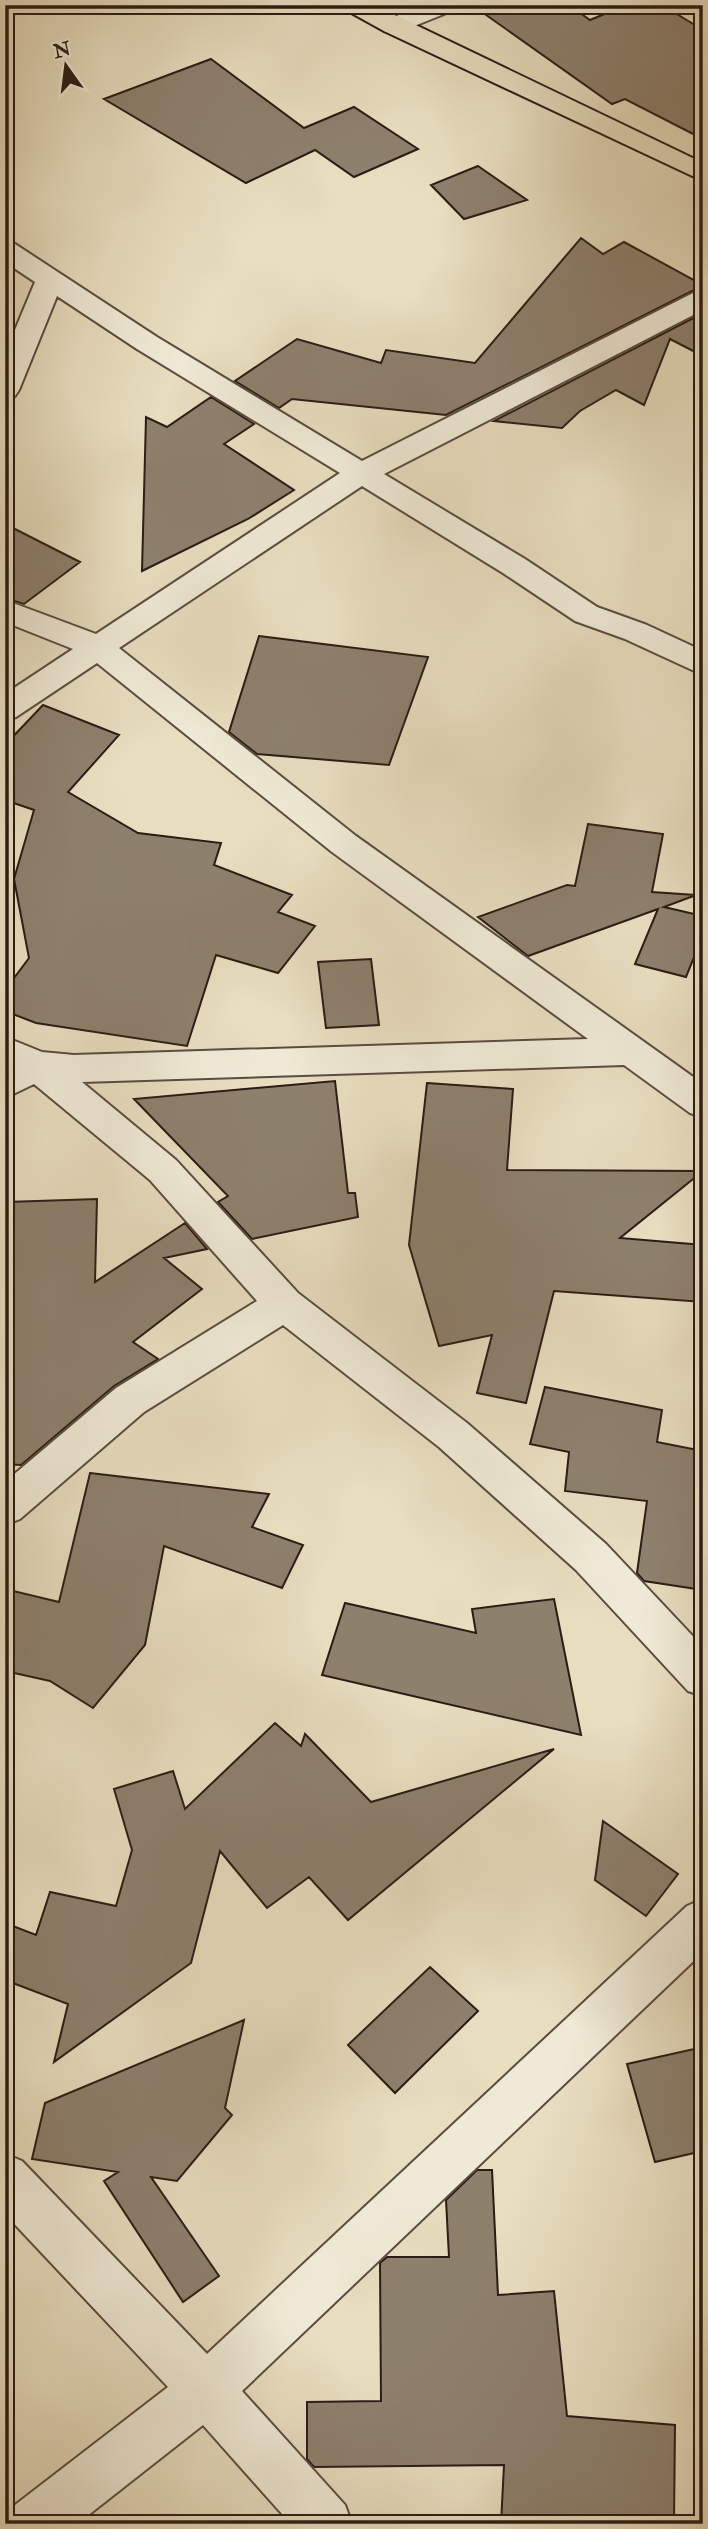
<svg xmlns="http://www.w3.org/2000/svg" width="708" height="2529" font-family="'IM FELL Double Pica',serif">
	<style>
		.building { fill: #8d806d; stroke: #2b1c15; stroke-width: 2 }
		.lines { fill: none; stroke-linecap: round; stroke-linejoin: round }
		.street-casing { stroke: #5a4c40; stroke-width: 4 }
		.primary-casing { stroke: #2b1c15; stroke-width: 4 }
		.street { fill: #efe9d5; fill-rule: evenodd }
		.primary { fill: #e7ddbf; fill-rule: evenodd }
	</style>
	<rect width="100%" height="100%" fill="#e7ddbf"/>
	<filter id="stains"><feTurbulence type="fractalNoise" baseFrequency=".00286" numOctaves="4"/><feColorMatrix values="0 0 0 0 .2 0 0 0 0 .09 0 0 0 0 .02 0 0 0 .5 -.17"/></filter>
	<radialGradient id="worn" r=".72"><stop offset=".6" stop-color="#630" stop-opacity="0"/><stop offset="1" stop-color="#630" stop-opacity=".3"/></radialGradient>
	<path class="building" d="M 472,5 L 569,5 L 590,20 L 626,5 L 662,5 L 703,30 L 703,139 L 625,99 L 612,104 Z
		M 211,59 L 304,128 L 354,107 L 418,149 L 354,177 L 315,150 L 246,183 L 104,99 Z
		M 478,166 L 527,200 L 464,219 L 431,185 Z
		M 581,238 L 603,254 L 624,242 L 703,285 L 703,288 L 692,291 L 446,415 L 292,399 L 279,408 L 235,381 L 297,339 L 381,363 L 386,350 L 475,363 Z
		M 703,313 L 703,356 L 670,339 L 644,405 L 616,390 L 580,411 L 562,428 L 494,421 Z
		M 211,397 L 254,424 L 224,444 L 294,490 L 248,519 L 142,571 L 146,417 L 167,427 Z
		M 5,524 L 80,562 L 24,604 L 5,598 Z
		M 259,636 L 428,657 L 389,765 L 257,754 L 229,732 Z
		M 43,705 L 119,735 L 68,792 L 138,833 L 221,843 L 214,865 L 292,895 L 278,912 L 315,926 L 278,973 L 216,955 L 187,1046 L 36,1023 L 5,1011 L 5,990 L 29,958 L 14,879 L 34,810 L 5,800 L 5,745 Z
		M 588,824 L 663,834 L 652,892 L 696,895 L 664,907 L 703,916 L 703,935 L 686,977 L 635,964 L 658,909 L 528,956 L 478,917 L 567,885 L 575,886 Z
		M 371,959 L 379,1025 L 326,1028 L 318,962 Z
		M 335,1081 L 348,1193 L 355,1193 L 358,1217 L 252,1239 L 218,1202 L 228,1196 L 134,1099 Z
		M 427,1083 L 513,1089 L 507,1170 L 703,1171 L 620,1238 L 703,1245 L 703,1302 L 554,1291 L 526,1403 L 477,1393 L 492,1335 L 439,1346 L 409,1245 Z
		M 97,1199 L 95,1282 L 185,1223 L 207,1249 L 164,1258 L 202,1289 L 133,1342 L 158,1359 L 114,1386 L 21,1465 L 5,1464 L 7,1202 Z
		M 545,1387 L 662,1410 L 657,1442 L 703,1451 L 703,1590 L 644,1581 L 637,1573 L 647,1501 L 565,1491 L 569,1452 L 530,1444 Z
		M 90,1473 L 269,1494 L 252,1527 L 303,1545 L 282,1588 L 164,1546 L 145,1645 L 93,1708 L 50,1681 L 5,1671 L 5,1589 L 59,1602 Z
		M 554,1599 L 581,1735 L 322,1675 L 345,1603 L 476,1633 L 472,1609 Z
		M 275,1723 L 301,1746 L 305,1734 L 371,1802 L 554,1749 L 348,1920 L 309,1877 L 267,1908 L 220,1851 L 191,1963 L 54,2062 L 68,2004 L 5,1980 L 5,1923 L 36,1935 L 50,1892 L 116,1906 L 132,1850 L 114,1789 L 173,1771 L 185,1809 Z
		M 603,1821 L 678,1874 L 646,1916 L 595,1880 Z
		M 430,1967 L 478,2011 L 395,2093 L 348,2045 Z
		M 244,2020 L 225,2108 L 232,2115 L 177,2181 L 151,2177 L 219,2276 L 183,2302 L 104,2181 L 118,2172 L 32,2159 L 45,2103 Z
		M 703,2047 L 703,2151 L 655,2162 L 627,2064 Z
		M 477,2170 L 492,2170 L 498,2295 L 554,2291 L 567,2416 L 675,2425 L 674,2524 L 501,2524 L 504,2465 L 314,2467 L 307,2459 L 307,2402 L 381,2401 L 380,2263 L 387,2257 L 449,2257 L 446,2200 Z"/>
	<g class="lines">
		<g class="street-casing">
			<path id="street" d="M 423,5 L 457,5 L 454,10 L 402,31 L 393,33 L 384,31 L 381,26 L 384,21 Z
				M 5,242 L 15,244 L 157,337 L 362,461 L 693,293 L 703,291 L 703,310 L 384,474 L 525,559 L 597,607 L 647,625 L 703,651 L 703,675 L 625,639 L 575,621 L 503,573 L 362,486 L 119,648 L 356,836 L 703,1084 L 703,1117 L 690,1113 L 624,1065 L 82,1082 L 176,1160 L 298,1293 L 467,1423 L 606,1544 L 703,1647 L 703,1696 L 688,1691 L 576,1570 L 439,1447 L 283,1325 L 144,1412 L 20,1519 L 5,1525 L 5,1482 L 116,1388 L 257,1301 L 150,1180 L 34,1084 L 5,1098 L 5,1037 L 42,1052 L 74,1055 L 588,1039 L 332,852 L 97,663 L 16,717 L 5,720 L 5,694 L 73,649 L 5,622 L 5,600 L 96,634 L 340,473 L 137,349 L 57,296 L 19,390 L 15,396 L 5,399 L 5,354 L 35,282 L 5,262 Z
				M 703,1899 L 703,1952 L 242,2391 L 345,2505 L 352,2524 L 291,2524 L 203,2425 L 77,2524 L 8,2524 L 15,2505 L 168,2387 L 5,2214 L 5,2154 L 22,2161 L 207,2354 L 687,1906 Z"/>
		</g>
		<g class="primary-casing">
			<path id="primary" d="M 343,5 L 374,5 L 703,163 L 703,181 L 384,31 L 346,10 Z"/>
		</g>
		<use href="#street" class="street"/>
		<use href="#primary" class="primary"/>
	</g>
	<rect width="708" height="2529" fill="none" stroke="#e7ddbf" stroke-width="28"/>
	<rect x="7" y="7" width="694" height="2515" fill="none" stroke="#2b1c15" stroke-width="3.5"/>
	<rect x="14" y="14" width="680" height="2501" fill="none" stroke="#2b1c15" stroke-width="2"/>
	<g transform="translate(66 66) rotate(346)" stroke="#efe9d5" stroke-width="5" paint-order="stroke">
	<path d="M0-5L12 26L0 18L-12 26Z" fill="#2b1c15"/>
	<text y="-10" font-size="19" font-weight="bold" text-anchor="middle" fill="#2b1c15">N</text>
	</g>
	<rect width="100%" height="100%" filter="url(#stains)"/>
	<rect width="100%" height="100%" fill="url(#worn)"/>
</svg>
